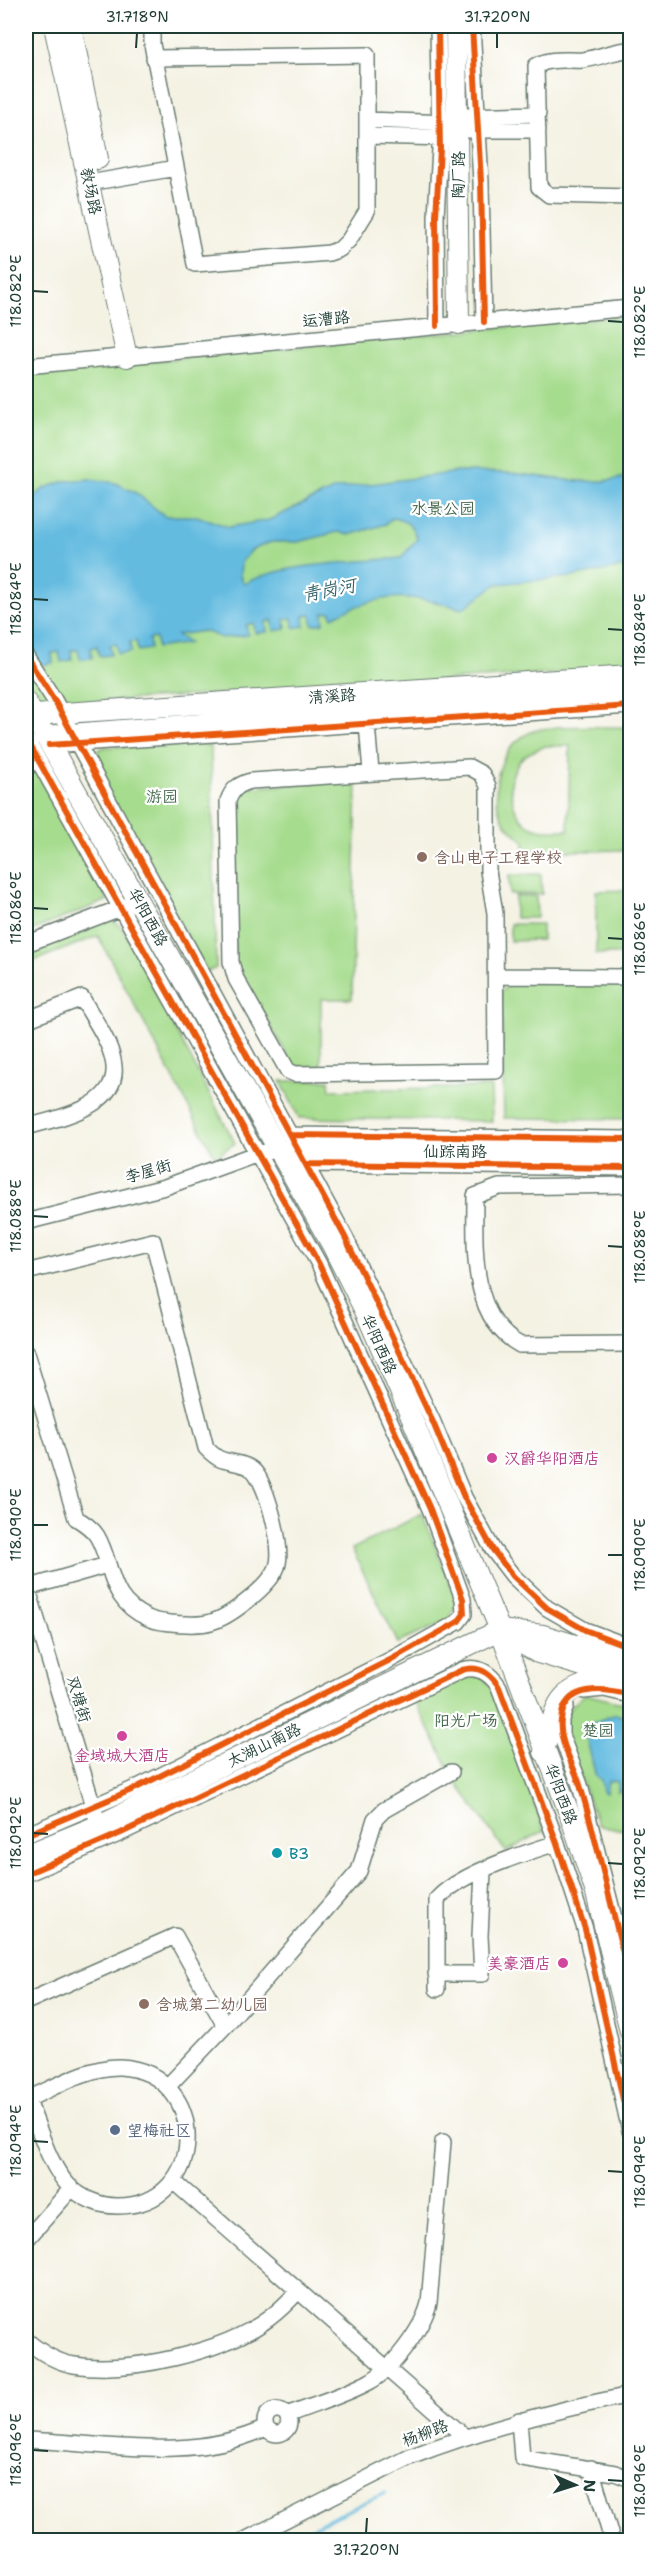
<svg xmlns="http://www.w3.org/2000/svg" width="656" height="2566" font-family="'Shantell Sans','LXGW WenKai TC',sans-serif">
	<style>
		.green { fill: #a6dc8d; stroke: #628c60; stroke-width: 1.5; fill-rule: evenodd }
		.water { fill: #63bbe0; stroke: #417c8a; stroke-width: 1.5; fill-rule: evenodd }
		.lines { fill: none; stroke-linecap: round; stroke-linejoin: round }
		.stream { stroke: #63bbe0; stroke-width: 3 }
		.minor-casing { stroke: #6a7c71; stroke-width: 18 }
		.major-casing { stroke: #6a7c71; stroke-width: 22 }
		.minor { stroke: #fff; stroke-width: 15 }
		.major { stroke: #fff; stroke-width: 20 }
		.cycleway-casing { stroke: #fff; stroke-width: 10 }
		.cycleway { stroke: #e8590c; stroke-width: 6 }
		.ticks { fill: none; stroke: #1f3d34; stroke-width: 2 }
		.education-dot { fill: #8d6e63; stroke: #fff; stroke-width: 2 }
		.hotel-dot { fill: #d1479c; stroke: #fff; stroke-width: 2 }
		.culture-dot { fill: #0f9aa8; stroke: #fff; stroke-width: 2 }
		.service-dot { fill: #5c6f8a; stroke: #fff; stroke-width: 2 }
		.labels { text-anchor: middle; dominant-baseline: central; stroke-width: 4.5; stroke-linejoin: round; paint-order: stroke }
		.street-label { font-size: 16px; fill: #1f3d34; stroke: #fff }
		.park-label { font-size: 16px; fill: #41654a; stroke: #fff }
		.education-label { font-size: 16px; fill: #785e54; stroke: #fff; text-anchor: start }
		.hotel-label { font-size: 16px; fill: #b23c85; stroke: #fff; text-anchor: start }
		.culture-label { font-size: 16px; fill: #0d838f; stroke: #fff; text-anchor: start }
		.service-label { font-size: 16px; fill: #4e5e75; stroke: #fff; text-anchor: start }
		.water-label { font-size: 18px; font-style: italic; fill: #336368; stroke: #fff }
		.neatline { fill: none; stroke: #1f3d34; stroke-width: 2 }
		.ticks-label { font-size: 15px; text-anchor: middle; fill: #1f3d34 }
	</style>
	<rect width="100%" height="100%" fill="#fff"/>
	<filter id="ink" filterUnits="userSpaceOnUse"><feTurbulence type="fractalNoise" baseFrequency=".0167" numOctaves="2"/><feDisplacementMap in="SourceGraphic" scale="12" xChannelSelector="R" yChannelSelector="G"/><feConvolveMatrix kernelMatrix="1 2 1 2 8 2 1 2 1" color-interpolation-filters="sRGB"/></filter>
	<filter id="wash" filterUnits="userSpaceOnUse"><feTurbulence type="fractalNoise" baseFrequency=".008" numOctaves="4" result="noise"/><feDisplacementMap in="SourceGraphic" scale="24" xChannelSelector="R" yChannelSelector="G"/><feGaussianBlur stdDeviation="1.35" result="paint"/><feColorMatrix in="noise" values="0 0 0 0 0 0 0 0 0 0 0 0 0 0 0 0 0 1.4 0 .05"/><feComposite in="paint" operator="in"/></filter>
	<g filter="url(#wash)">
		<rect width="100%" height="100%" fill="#f4f2e3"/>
		<path class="green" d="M 630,315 L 630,669 L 42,705 L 26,675 L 26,373 Z
			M 630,727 L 630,850 L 524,852 L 524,841 C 516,835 509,829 504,821 C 485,789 502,735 542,729 C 571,724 602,728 630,727 ZM 546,746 L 570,746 L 568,830 C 555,830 539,832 527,824 C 510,811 506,781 518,763 C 524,754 535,750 546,746 Z
			M 211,745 L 216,968 L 207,972 L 91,763 L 95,752 L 104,747 Z
			M 26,750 L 108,900 L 26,933 Z
			M 357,780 L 352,999 L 321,999 L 321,1067 L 294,1067 L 235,964 L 235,795 L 242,788 Z
			M 541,874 L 542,894 L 510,894 L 509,875 Z
			M 630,890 L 630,954 L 596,954 L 596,891 Z
			M 515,896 L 536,896 L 537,918 L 515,918 Z
			M 110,917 L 123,929 L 235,1143 L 215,1157 L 98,936 L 26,964 L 26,949 Z
			M 510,924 L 542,924 L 542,940 L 510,941 Z
			M 511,982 L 630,983 L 630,1119 L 504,1118 L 501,992 Z
			M 329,1080 L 330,1090 L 491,1087 L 492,1121 L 299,1118 L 281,1081 Z
			M 422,1514 L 457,1601 L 449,1620 L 398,1643 L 352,1549 Z
			M 468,1671 L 477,1671 L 495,1689 L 544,1831 L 506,1852 L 456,1782 L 415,1701 Z
			M 585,1694 L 630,1705 L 630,1831 L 598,1825 L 564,1734 L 567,1710 Z"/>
		<path class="water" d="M 458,472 C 475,472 493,472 510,473 C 545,476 598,489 630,475 L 630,566 L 571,577 L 497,584 L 462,609 C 408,593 383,592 332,617 L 331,612 L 323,613 L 324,623 L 313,625 L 311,615 L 304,616 L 305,626 L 294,628 L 292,618 L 285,619 L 286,629 L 274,631 L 272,620 L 266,622 L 267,632 L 255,633 L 254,623 L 246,625 L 248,635 L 222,638 L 204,631 L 177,635 L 189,643 L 157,648 L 156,638 L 149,639 L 150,649 L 138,651 L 136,641 L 130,642 L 131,652 L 118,654 L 116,644 L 110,645 L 111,655 L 99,656 L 97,646 L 91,648 L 92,658 L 80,659 L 78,650 L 71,650 L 72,660 L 61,662 L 59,652 L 52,653 L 53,663 L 42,665 L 35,658 L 26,638 L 26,503 L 45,488 L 65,481 L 90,479 L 116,483 L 136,493 L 165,516 L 197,516 L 229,527 L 269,520 L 335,489 ZM 392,518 C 407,521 412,524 417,539 L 401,558 C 360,562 279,563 244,584 L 240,576 L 241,562 L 252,550 L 271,542 L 298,542 L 338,532 L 349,535 L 386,524 Z
			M 616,1714 L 630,1719 L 630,1787 L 618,1792 L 618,1782 L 608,1781 L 606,1793 L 603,1792 L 601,1780 L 596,1777 L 587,1740 L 592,1723 Z"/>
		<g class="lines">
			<path class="stream" d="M 285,2540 L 385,2493"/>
		</g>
	</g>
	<g filter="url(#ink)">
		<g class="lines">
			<g class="minor-casing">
				<path id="minor" d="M 152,26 L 152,44 L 195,264 L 329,253 L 340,249 L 349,240 L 367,211 L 367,55 L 154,58
					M 472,26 L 481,182 L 484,322
					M 630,50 C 614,50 600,58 583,60 C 567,61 551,57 536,66 L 539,187 L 549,195 L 630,197
					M 466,116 L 538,114
					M 367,120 L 449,123
					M 467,130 L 538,130
					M 367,136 L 448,138
					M 89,183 L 176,168
					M 437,326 L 436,216 L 440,149 L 438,26
					M 26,366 L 630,308
					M 26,656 L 53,698 L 345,1237 L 432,1420 L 464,1497 L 493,1550 L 513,1576 L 547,1608 L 585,1630 L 630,1647
					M 367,724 L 371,772
					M 26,738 L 319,1264 L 430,1509 L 463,1599 L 464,1614 L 458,1622 L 390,1660 L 136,1788 L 26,1835
					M 49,745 L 630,706
					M 469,767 L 482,774 L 488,786 L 488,871 L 495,913 L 496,1071 L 295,1074 L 288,1071 L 236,979 L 231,962 L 228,801 C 232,789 239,784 251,781 Z
					M 26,944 L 131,904
					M 496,976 L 630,977
					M 26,1020 L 82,998 C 92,1017 109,1039 113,1060 C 124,1107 58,1118 26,1127
					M 290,1135 L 630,1139
					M 306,1164 L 630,1168
					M 630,1185 L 499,1187 L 475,1196 C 475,1244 469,1318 520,1345 L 630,1344
					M 26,1222 L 165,1187 L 258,1153 L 267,1152
					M 26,1272 L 153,1241 L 206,1448 C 210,1452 215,1457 220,1459 C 233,1464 249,1462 257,1475 C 268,1493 284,1548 277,1567 C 270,1586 230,1617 211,1622 C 199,1626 160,1624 148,1618 C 107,1600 114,1565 97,1536 C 92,1528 84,1523 76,1518 L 26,1353
					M 26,1583 L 96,1816
					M 27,1588 L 107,1565
					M 584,1691 L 604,1689 L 630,1695
					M 566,1706 L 561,1719 L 561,1735 L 580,1785 L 630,1980
					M 26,1874 L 121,1833 L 462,1670 C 479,1665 491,1674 499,1687 L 557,1843 L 585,1929 L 630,2131
					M 436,1974 L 482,1974 L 480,1936 L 483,1871
					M 437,1989 L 437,1899 C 459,1874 524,1853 557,1843
					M 26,2002 L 175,1936 L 225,2026
					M 167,2087 L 225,2026 L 359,1871 L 375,1819 L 384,1810 L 451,1772
					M 26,2100 C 53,2088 89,2066 120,2067 C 211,2072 209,2207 117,2206 C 99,2206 81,2198 68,2185 C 48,2164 39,2126 27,2099
					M 173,2181 L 465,2437
					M 26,2240 L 72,2188
					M 26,2340 C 40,2352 55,2362 74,2365 C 128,2374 224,2352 268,2319 C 279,2311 289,2301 298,2291
					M265 2422a12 12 0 1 1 24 0a12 12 0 1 1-24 0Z
					M 287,2415 C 314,2404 343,2396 369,2382 C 392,2370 423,2328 429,2303 L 443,2142
					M 519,2420 L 522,2458 L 615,2473 L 630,2479
					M 26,2440 C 105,2443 190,2463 266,2428
					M 591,2468 L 612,2540
					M 245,2540 L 410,2457 C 482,2429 555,2410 630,2395"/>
			</g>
			<g class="major-casing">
				<path id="major" d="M 54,26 L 127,357
					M 71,26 L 98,159
					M 456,26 L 459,324
					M 26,702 L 332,1245 L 366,1313 L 416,1428 L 500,1630 L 570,1815 L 596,1893 L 630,2031
					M 34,715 L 630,675
					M 44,736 L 630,691
					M 279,1151 L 630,1152
					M 507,1635 L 538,1653 L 630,1680
					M 544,1752 C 558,1695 556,1691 614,1676
					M 26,1855 L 99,1825 L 500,1630 L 543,1635 L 630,1662"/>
			</g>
			<use href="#minor" class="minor"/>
			<use href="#major" class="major"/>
			<g class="cycleway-casing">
				<path id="cycleway" d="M 472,26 L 481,182 L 484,322
					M 437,326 L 436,216 L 440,149 L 438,26
					M 26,656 L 53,698 L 345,1237 L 432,1420 L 464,1497 L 493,1550 L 513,1576 L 547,1608 L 585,1630 L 630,1647
					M 26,738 L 319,1264 L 430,1509 L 463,1599 L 464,1614 L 458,1622 L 390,1660 L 136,1788 L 26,1835
					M 49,745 L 630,706
					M 290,1135 L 630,1139
					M 306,1164 L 630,1168
					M 630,1695 C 605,1688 564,1683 561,1720 C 558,1742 574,1765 580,1785 C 599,1849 613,1915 630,1980
					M 26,1874 L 121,1833 L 462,1670 C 479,1665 491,1674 499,1687 L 557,1843 L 585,1929 L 630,2131"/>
			</g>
			<use href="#cycleway" class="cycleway"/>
		</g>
	</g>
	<path class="ticks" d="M 136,48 L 137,33M 497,48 L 497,33M 33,291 L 48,292M 608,321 L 623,322M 33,599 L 48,600M 608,629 L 623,630M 33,908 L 48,909M 608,938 L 623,939M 33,1216 L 48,1217M 608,1246 L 623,1247M 33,1525 L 48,1525M 608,1555 L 623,1555M 33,1833 L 48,1834M 608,1863 L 623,1864M 33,2141 L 48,2142M 608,2171 L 623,2172M 33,2450 L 48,2451M 608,2480 L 623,2481M 366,2533 L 367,2518"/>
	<g class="education-dot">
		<circle cx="422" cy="857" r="6"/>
		<circle cx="144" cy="2004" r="6"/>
	</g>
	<g class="hotel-dot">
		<circle cx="492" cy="1458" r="6"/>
		<circle cx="122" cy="1736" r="6"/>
		<circle cx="563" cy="1963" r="6"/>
	</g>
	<circle class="culture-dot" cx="277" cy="1853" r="6"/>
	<circle class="service-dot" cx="115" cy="2130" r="6"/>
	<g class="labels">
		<g class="street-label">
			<text transform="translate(458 175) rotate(-90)">陶厂路</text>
			<text transform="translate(91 191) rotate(78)">教场路</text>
			<text transform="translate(326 319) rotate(-6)">运漕路</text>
			<text transform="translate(332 696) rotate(-4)">清溪路</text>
			<text transform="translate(148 917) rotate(61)">华阳西路</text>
			<text x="455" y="1151">仙踪南路</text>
			<text transform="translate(148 1171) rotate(-16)">李屋街</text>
			<text transform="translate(379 1344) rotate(66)">华阳西路</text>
			<text transform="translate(79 1699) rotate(73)">双塘街</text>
			<text transform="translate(264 1745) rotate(-26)">太湖山南路</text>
			<text transform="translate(561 1794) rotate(69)">华阳西路</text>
			<text transform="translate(425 2433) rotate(-21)">杨柳路</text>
		</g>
		<g class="park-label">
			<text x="443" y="508">水景公园</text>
			<text x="162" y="796">游园</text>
			<text x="466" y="1720">阳光广场</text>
			<text x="598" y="1730">楚园</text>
		</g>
		<g class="education-label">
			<text x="434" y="857">含山电子工程学校</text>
			<text x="156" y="2004">含城第二幼儿园</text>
		</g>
		<g class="hotel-label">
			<text x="504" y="1458">汉爵华阳酒店</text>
			<text x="122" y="1755" text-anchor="middle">金域城大酒店</text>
			<text x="551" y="1963" text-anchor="end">美豪酒店</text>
		</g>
		<g class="culture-label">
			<text x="289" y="1853">B3</text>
		</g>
		<g class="service-label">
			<text x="127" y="2130">望梅社区</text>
		</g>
		<g class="water-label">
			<text transform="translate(329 590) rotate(-11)">青岗河</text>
		</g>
	</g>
	<rect width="656" height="2566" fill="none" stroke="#fff" stroke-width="66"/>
	<g transform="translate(575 2485) rotate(93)" stroke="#ffffff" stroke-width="4.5" paint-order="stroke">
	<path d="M0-4.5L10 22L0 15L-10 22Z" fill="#1f3d34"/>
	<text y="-9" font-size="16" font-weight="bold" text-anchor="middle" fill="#1f3d34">N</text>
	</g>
	<rect x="33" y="33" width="590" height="2500" class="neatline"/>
	<g class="ticks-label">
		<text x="137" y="22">31.718°N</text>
		<text x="497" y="22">31.720°N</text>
		<text transform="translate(16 291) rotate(-90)" y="5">118.082°E</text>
		<text transform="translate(640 322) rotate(-90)" y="5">118.082°E</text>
		<text transform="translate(16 599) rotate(-90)" y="5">118.084°E</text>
		<text transform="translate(640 630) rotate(-90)" y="5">118.084°E</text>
		<text transform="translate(16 908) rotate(-90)" y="5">118.086°E</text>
		<text transform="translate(640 939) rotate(-90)" y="5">118.086°E</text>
		<text transform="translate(16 1216) rotate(-90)" y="5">118.088°E</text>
		<text transform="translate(640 1247) rotate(-90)" y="5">118.088°E</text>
		<text transform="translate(16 1525) rotate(-90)" y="5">118.090°E</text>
		<text transform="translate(640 1555) rotate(-90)" y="5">118.090°E</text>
		<text transform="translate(16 1833) rotate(-90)" y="5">118.092°E</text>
		<text transform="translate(640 1864) rotate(-90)" y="5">118.092°E</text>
		<text transform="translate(16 2141) rotate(-90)" y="5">118.094°E</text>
		<text transform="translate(640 2172) rotate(-90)" y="5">118.094°E</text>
		<text transform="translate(16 2450) rotate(-90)" y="5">118.096°E</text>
		<text transform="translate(640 2481) rotate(-90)" y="5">118.096°E</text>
		<text x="366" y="2555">31.720°N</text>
	</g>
</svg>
